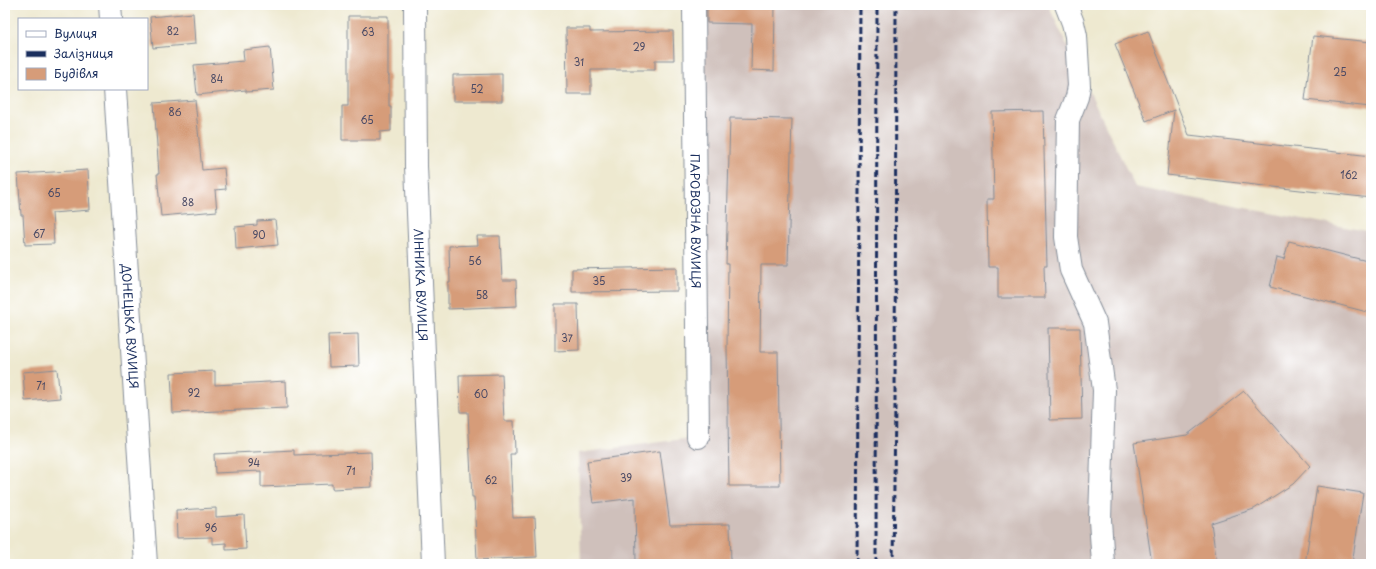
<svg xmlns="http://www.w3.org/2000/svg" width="1376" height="569" font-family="'Playpen Sans',sans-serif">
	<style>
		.industrial { fill: #cfc0bb }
		.building { fill: #d69c79 }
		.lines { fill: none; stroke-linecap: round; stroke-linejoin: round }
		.street-casing { stroke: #848c97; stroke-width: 24 }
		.street { stroke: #fff; stroke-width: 22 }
		.rail { stroke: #1b2f5e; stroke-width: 3; stroke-dasharray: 6 3; stroke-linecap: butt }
		.labels { text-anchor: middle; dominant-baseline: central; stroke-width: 4; stroke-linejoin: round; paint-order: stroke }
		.number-label { font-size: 10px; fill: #4a4a65 }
		.street-label { font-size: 12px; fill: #1b2f5e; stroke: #fff }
	</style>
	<rect width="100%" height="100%" fill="#fff"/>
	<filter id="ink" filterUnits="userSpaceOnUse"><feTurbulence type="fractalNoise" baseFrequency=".025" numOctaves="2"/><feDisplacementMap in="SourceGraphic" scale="8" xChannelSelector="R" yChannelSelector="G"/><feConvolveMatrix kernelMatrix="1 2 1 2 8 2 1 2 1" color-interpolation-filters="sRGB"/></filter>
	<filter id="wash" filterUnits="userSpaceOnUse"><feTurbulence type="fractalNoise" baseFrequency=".012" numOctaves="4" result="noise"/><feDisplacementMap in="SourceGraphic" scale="16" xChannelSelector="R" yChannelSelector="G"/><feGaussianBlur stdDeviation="0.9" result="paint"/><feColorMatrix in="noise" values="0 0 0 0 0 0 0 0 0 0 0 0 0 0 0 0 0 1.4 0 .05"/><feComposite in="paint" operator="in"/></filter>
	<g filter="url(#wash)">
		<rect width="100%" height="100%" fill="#eee9d0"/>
		<path class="industrial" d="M 705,5 L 1048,5 L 1135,187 L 1371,232 L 1371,564 L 581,564 L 578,453 L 698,437 Z"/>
		<g id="blocks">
			<path class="building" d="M 707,5 L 775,5 L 774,71 L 751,70 L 752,24 L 707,23 Z
				M 193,13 L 195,44 L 153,48 L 150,17 Z
				M 348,16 L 388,16 L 388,75 L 389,75 L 389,106 L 391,106 L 391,131 L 380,132 L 380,140 L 342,140 L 342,106 L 348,106 Z
				M 566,28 L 590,28 L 590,32 L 673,31 L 674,60 L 655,60 L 655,70 L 591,70 L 591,94 L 567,94 Z
				M 1148,31 L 1189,135 L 1371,156 L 1371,198 L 1167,175 L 1174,110 L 1146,121 L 1115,44 Z
				M 1313,36 L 1371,42 L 1371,107 L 1305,100 Z
				M 270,47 L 274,90 L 246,92 L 246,90 L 197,95 L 194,65 L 244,61 L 243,50 Z
				M 502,74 L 502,101 L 453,101 L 453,75 Z
				M 195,100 L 202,170 L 224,168 L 226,189 L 215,190 L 217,211 L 161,216 L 157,174 L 159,174 L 154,103 Z
				M 1043,111 L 1047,266 L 1044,266 L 1045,298 L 998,298 L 998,267 L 988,267 L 987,199 L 994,199 L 992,112 Z
				M 730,118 L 792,119 L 788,265 L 761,265 L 760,352 L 778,352 L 780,486 L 729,486 L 727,347 L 728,264 L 726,264 Z
				M 88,170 L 90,210 L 52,213 L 54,244 L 25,245 L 23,215 L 21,215 L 18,174 Z
				M 275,220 L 278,245 L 236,249 L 235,227 L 257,225 L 257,221 Z
				M 477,236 L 500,236 L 502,280 L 516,280 L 517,306 L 448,309 L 448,282 L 450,282 L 449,246 L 478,245 Z
				M 1289,241 L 1371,262 L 1371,313 L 1270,287 L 1277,257 L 1284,259 Z
				M 677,267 L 677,291 L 572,292 L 572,269 Z
				M 555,304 L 578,304 L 579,350 L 555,351 Z
				M 1048,328 L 1080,328 L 1082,419 L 1050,420 Z
				M 358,334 L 359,366 L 329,367 L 328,335 Z
				M 57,369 L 60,398 L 25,401 L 23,372 Z
				M 215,371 L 215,385 L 286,381 L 287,408 L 173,413 L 171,373 Z
				M 502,374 L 504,421 L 514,421 L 515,454 L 510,454 L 513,518 L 535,517 L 537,557 L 477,560 L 474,497 L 472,497 L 470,456 L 468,412 L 460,412 L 459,375 Z
				M 1244,391 L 1310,466 L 1293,484 L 1254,509 L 1211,523 L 1217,564 L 1152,564 L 1134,443 L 1187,435 Z
				M 294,450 L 294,455 L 371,452 L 372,487 L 332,489 L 332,484 L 261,487 L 261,471 L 215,473 L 214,454 Z
				M 660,451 L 670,525 L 730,524 L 731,564 L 636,564 L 635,498 L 593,503 L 587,461 Z
				M 1317,486 L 1363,493 L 1352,564 L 1305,564 Z
				M 216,508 L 216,517 L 244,515 L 246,549 L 226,550 L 226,543 L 212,544 L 212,537 L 177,538 L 176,510 Z"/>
		</g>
	</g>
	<g filter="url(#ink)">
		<use href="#blocks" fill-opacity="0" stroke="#848c97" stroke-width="1"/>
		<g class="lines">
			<g class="street-casing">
				<g id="street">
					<path d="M 110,5 L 111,19"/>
					<path id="s1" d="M 415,5 L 416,166 L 433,564"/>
					<path id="s2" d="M 694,5 L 698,437"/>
					<path d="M 1066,5 L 1073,23 L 1076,36 L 1079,86 L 1077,97 L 1068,120 L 1066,237 L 1071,270 L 1095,323 L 1104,390 L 1100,520 L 1103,564"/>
					<path id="s3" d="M 115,89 L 146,564"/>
				</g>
			</g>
			<use href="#street" class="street"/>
			<path class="rail" d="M 857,564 L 860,5
				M 876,564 L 877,5
				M 893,564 L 895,405 L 896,5"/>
		</g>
	</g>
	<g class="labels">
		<g class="number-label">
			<text x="173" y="30">82</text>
			<text x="368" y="31">63</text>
			<text x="639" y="46">29</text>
			<text x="579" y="61">31</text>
			<text x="1340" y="71">25</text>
			<text x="217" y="78">84</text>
			<text x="477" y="88">52</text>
			<text x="175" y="111">86</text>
			<text x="367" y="119">65</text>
			<text x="1349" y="174">162</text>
			<text x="54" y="192">65</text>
			<text x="188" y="201">88</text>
			<text x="39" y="233">67</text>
			<text x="259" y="234">90</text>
			<text x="475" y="260">56</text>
			<text x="599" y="280">35</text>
			<text x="482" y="294">58</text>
			<text x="567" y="337">37</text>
			<text x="41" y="385">71</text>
			<text x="194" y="392">92</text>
			<text x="481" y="393">60</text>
			<text x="254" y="462">94</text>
			<text x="351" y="470">71</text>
			<text x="626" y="477">39</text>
			<text x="491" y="479">62</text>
			<text x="211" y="527">96</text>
		</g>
		<g class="street-label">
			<text stroke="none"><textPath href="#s2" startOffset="216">ПАРОВОЗНА ВУЛИЦЯ</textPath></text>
			<text stroke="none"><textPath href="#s1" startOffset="280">ЛІННИКА ВУЛИЦЯ</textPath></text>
			<text stroke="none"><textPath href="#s3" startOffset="238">ДОНЕЦЬКА ВУЛИЦЯ</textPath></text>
		</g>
	</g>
	<rect width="1376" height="569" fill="none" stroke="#fff" stroke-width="20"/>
	<rect x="18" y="18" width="130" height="72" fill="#ffffff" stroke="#a4acbf"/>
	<rect x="26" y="31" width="20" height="6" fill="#ffffff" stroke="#a4acbf"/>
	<text x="54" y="38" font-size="12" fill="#1b2f5e">Вулиця</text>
	<rect x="26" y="51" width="20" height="6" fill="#1b2f5e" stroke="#a4acbf"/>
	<text x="54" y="58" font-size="12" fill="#1b2f5e">Залізниця</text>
	<rect x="26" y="68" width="20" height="12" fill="#d69c79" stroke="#a4acbf"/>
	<text x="54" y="78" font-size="12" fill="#1b2f5e">Будівля</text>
</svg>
